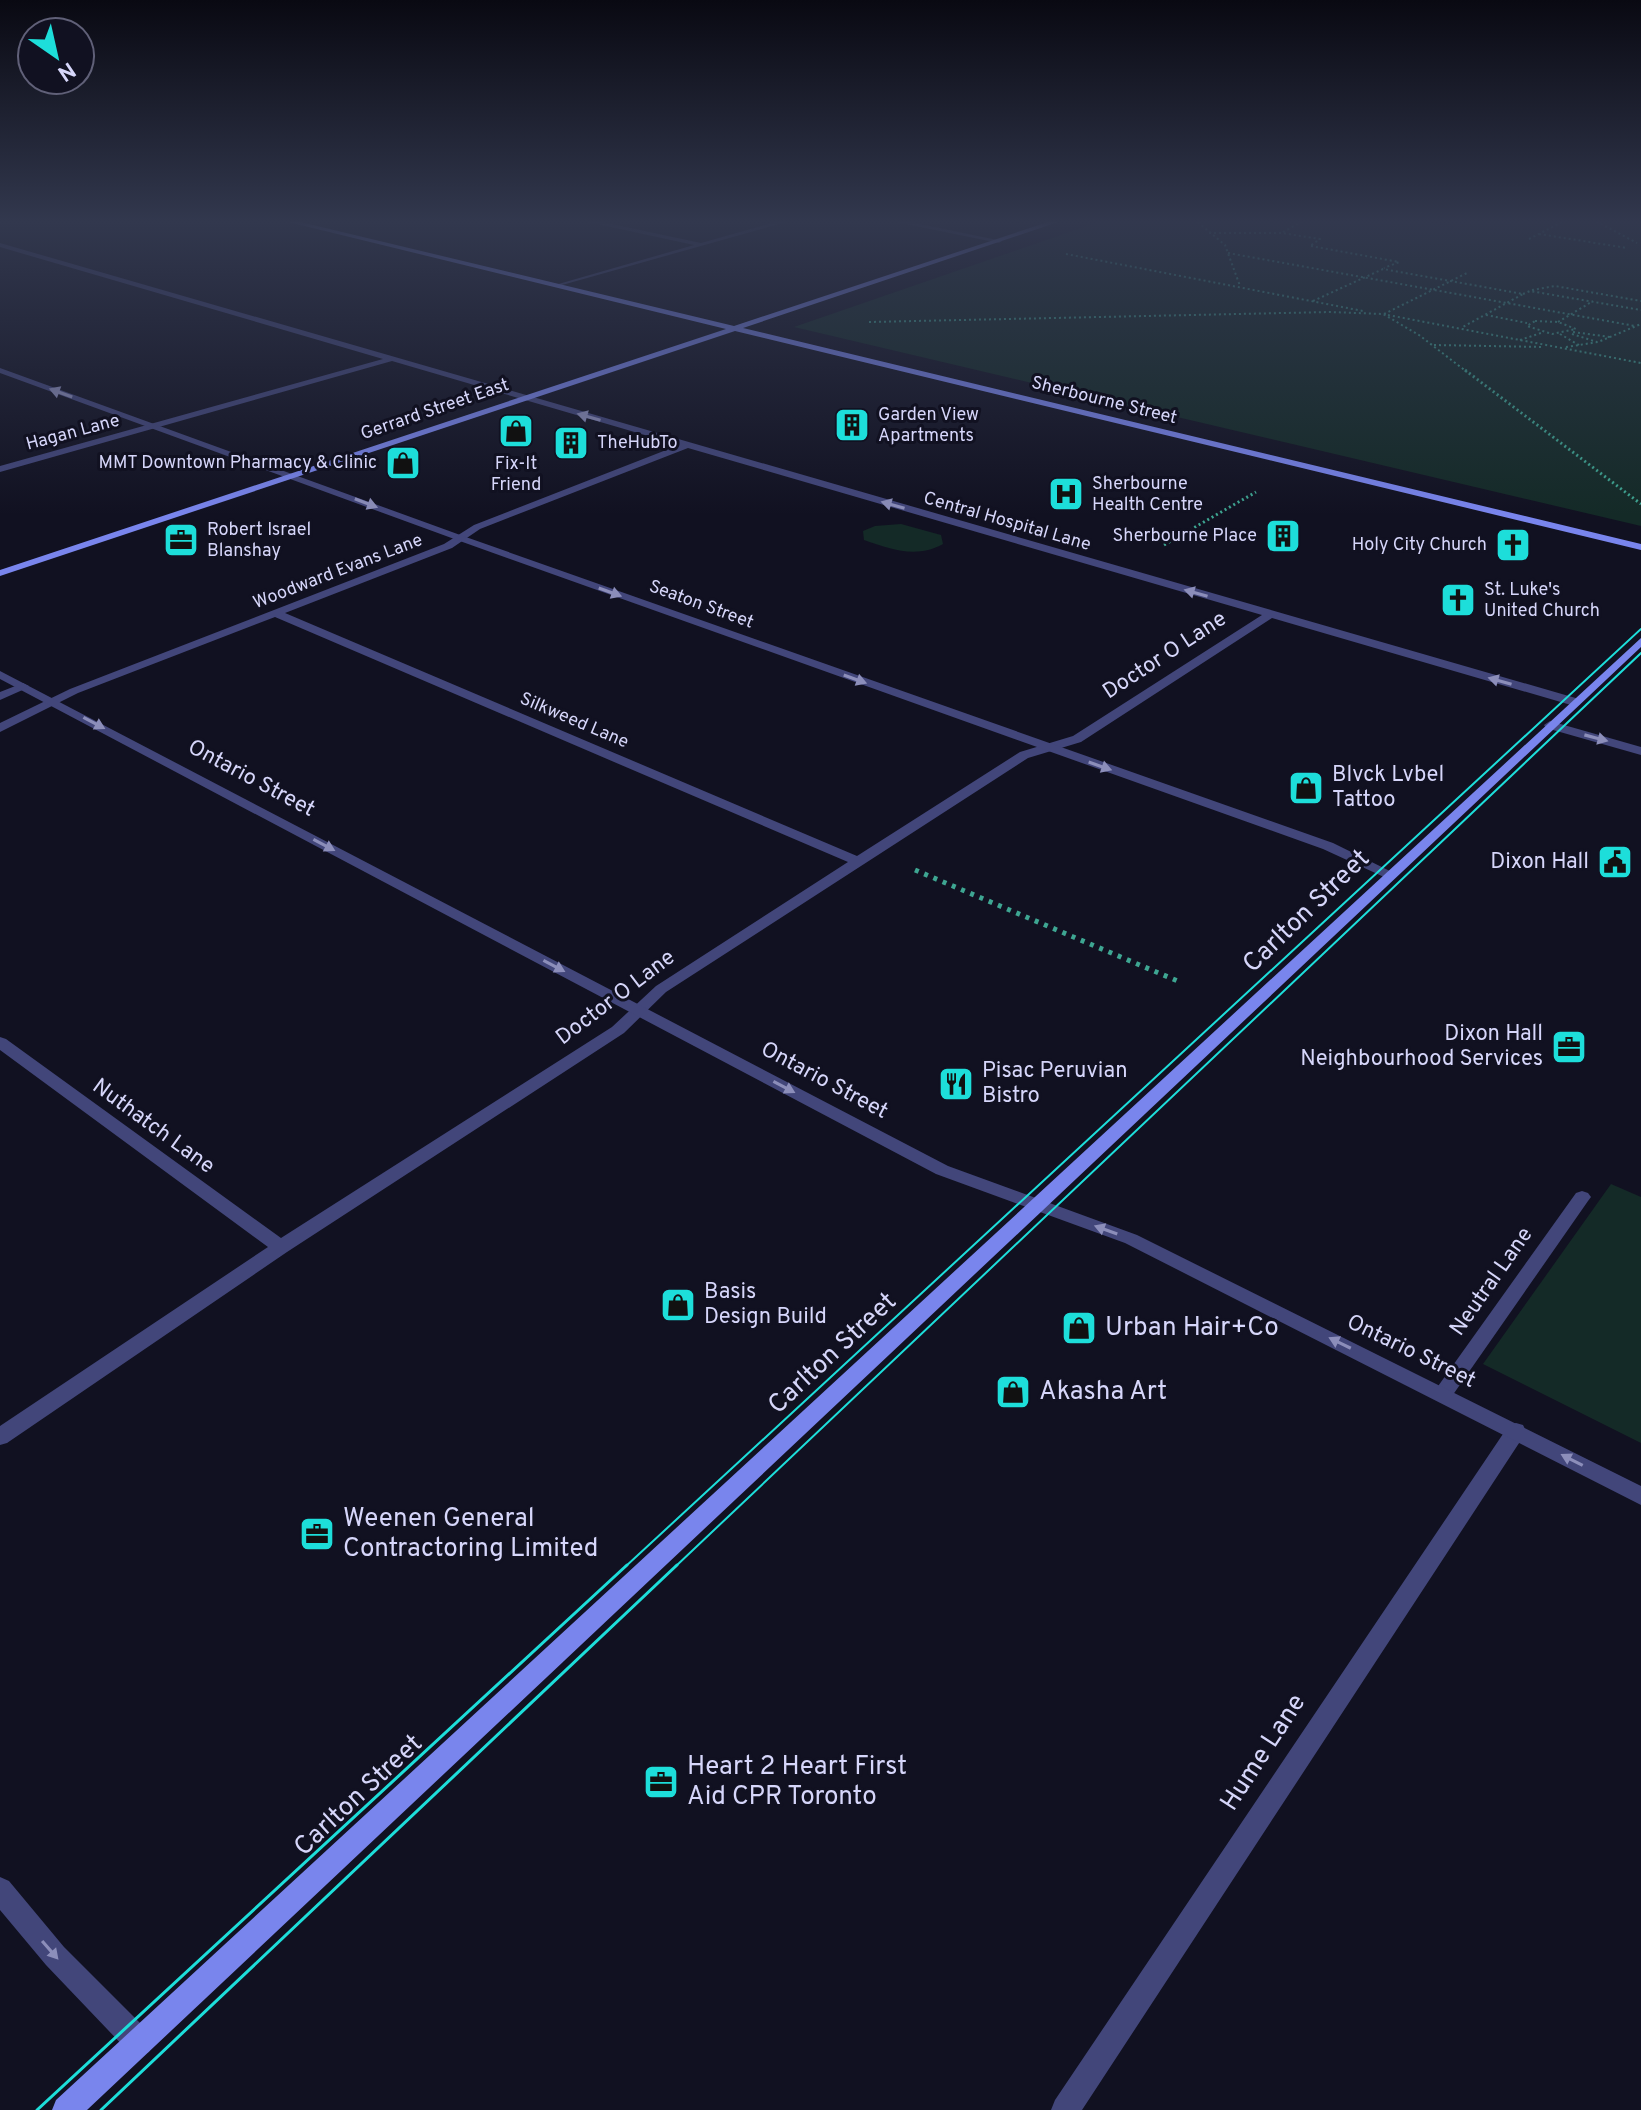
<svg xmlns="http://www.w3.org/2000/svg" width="1641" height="2110" font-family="Overpass,sans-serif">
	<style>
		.green { fill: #142a27 }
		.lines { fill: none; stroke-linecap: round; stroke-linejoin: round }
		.path-far2 { stroke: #3ea692; stroke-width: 2; stroke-dasharray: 2 3; stroke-linecap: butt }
		.path-far1 { stroke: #3ea692; stroke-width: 3; stroke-dasharray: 2 3; stroke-linecap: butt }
		.path { stroke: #3ea692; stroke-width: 5; stroke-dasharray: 4 6; stroke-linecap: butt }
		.lane { fill: #42467a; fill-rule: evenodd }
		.street { fill: #42467a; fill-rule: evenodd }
		.secondary { fill: #7985ed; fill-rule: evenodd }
		.tram-far1 { stroke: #1ddeda; stroke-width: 2 }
		.tram { stroke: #1ddeda; stroke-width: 3 }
		.oneway { fill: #8c8eba }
		.labels { text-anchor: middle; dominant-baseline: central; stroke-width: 6; stroke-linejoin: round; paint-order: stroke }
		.far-street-label { font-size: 18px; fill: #d6d6fa; stroke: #111121 }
		.far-poi-label { font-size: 18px; fill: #d6d6fa; stroke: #111121; text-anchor: start }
		.street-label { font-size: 22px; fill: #d6d6fa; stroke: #111121 }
		.poi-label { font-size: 22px; fill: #d6d6fa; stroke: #111121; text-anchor: start }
		.near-street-label { font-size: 26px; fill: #d6d6fa; stroke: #111121 }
		.near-poi-label { font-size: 26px; fill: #d6d6fa; stroke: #111121; text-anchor: start }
	</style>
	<rect width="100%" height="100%" fill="#111121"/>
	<path class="green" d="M 1107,219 L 1409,219 L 1444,225 L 1469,223 L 1451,219 L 1641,219 L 1641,526 L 794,327 Z
		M 901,524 L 941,535 L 943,544 C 916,559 891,549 864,540 L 863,531 L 875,526 Z
		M 1611,1184 L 1641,1197 L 1641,1443 L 1483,1364 Z"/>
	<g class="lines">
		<path class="path-far2" d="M 1194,219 L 1225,245 L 1240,286
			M 1318,219 L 1368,220
			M 1592,219 L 1637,243
			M 1283,232 L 1306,219
			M 1209,233 L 1282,233 L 1320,239 L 1310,246
			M 1539,234 L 1627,248
			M 1529,239 L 1568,219
			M 1311,246 L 1399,262 L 1384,268
			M 1228,253 L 1635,326
			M 1066,254 L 1363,311
			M 1532,290 L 1555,286 L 1641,301
			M 1523,294 L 1530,291 L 1641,310
			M 1313,301 L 1383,269 L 1523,294 L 1461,328
			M 1384,314 L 1469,272
			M 1388,315 L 1641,363
			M 1486,315 L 1527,323
			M 1535,321 L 1558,322 L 1576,329 L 1552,334 L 1527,326 Z
			M 869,322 L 1330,312 L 1383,314 L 1419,335 L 1467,372
			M 1558,322 L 1593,301
			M 1573,332 L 1610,337
			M 1560,334 L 1579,345
			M 1572,334 L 1597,342
			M 1520,340 L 1541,333
			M 1434,345 L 1544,347
			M 1566,347 L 1598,342 L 1641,324"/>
		<path class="path-far1" d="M 1465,370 L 1641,504
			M 1164,545 L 1256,492"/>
		<path class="path" d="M 915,870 L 1180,982"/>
		<path class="lane" d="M 574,219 L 588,219 L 701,243 L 786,219 L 797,219 L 555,287 L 555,285 L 694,245 Z
			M 0,243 L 1579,699 L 1581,702 L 1579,705 L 1571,705 L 1272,618 L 1081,742 L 1028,758 L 666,992 L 624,1033 L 287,1252 L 7,1443 L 0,1445 L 0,1426 L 268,1247 L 0,1050 L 0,1037 L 6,1039 L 281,1238 L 612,1027 L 656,986 L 848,862 L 275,617 L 78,693 L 0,732 L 0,723 L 70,689 L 444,544 L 474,525 L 679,445 L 392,361 L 0,472 L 0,466 L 383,359 L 0,247 ZM 688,448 L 1262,615 L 1073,736 L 1020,752 L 857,856 L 285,613 L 452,548 L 480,529 Z
			M 23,683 L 29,686 L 27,688 L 0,700 L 0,692 Z
			M 1582,1191 L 1588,1193 L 1591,1197 L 1588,1201 L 1450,1399 L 1443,1402 L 1436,1399 L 1433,1394 L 1436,1389 L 1576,1193 Z
			M 1516,1423 L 1523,1425 L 1526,1431 L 1523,1437 L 1082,2110 L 1051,2110 L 1055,2100 L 1509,1425 Z"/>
		<path class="street" d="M 881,219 L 896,219 L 1002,241 L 999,243 Z
			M 0,368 L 463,536 L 1333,843 L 1396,874 L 1394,877 L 1384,877 L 1323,849 L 457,540 L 0,373 Z
			M 0,671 L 948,1166 L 1137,1235 L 1641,1486 L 1641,1505 L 1125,1243 L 936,1174 L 0,679 Z
			M 1550,721 L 1641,747 L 1641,755 L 1546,728 L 1544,725 Z
			M 0,1877 L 9,1881 L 64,1947 L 149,2032 L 153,2042 L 149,2052 L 139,2056 L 129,2052 L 46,1965 L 0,1910 Z"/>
		<path class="secondary" d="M 276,219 L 288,219 L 734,326 L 1057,219 L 1067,219 L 743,328 L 1641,544 L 1641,550 L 735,331 L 0,576 L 0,570 L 726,329 Z
			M 1641,638 L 1641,647 L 87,2110 L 52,2110 L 56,2100 Z"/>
		<path class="tram-far1" d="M 625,1567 L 1641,629
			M 675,1567 L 1641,653"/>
		<path class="tram" d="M 37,2110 L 627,1565
			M 101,2110 L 677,1565"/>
	</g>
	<defs><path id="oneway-solid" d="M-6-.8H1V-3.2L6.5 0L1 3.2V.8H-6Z" transform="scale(2)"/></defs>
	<g class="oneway">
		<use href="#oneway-solid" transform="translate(61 393) rotate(-160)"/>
		<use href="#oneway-solid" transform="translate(589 417) rotate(-164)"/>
		<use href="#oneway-solid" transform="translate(366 503) rotate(21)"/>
		<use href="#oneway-solid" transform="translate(893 505) rotate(-164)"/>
		<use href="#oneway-solid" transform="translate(610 592) rotate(20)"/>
		<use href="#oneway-solid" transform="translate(1196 593) rotate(-164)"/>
		<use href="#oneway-solid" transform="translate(855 679) rotate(20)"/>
		<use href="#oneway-solid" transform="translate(1500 681) rotate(-164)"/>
		<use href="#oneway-solid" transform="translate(94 723) rotate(28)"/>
		<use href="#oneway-solid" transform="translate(1596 738) rotate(15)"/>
		<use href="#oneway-solid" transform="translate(1100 766) rotate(19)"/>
		<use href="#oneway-solid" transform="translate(324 845) rotate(28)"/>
		<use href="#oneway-solid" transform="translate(554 966) rotate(28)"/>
		<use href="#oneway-solid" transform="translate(784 1087) rotate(28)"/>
		<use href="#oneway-solid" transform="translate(1106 1230) rotate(-160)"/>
		<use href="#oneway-solid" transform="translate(1340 1343) rotate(-154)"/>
		<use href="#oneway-solid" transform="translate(1572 1460) rotate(-153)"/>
		<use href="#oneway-solid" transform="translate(50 1950) rotate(49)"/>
	</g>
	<linearGradient id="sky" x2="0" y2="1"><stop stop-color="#090912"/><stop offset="0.43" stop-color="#32384e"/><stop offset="1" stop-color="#32384e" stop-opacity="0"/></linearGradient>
	<rect width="1641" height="515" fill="url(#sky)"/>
	<defs>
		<g id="building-square" transform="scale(1.8)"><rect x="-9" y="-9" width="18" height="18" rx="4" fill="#1ddeda" stroke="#111121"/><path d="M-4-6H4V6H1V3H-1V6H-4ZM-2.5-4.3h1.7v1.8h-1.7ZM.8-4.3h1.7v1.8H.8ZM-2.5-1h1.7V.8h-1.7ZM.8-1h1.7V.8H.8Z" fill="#111"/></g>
		<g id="shop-square" transform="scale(1.8)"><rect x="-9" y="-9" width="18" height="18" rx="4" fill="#1ddeda" stroke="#111121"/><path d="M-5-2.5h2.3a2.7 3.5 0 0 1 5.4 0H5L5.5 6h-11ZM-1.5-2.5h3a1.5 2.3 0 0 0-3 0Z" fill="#111"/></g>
		<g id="hospital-square" transform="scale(1.8)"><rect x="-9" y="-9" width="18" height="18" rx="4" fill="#1ddeda" stroke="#111121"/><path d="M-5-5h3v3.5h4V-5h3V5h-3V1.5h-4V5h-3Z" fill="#111"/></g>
		<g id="office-square" transform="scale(1.8)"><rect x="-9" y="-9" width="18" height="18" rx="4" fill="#1ddeda" stroke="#111121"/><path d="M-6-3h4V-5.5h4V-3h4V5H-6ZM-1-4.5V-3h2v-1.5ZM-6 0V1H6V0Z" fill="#111"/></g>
		<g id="church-square" transform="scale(1.8)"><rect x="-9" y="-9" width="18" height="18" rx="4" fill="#1ddeda" stroke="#111121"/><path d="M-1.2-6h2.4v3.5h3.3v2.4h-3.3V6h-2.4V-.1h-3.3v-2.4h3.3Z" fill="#111"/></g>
		<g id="civic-square" transform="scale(1.8)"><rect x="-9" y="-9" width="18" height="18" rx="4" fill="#1ddeda" stroke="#111121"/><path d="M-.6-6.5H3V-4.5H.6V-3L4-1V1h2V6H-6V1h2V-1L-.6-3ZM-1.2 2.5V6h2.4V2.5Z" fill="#111"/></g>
		<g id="restaurant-square" transform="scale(1.8)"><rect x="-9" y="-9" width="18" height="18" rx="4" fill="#1ddeda" stroke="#111121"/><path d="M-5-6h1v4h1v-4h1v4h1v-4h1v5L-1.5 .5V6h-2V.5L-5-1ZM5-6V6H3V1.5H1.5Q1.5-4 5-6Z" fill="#111"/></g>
	</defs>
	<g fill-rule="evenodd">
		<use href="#building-square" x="852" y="425"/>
		<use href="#shop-square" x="516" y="431"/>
		<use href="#building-square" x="571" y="443"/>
		<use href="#shop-square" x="403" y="463"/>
		<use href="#hospital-square" x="1066" y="494"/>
		<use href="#building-square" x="1283" y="536"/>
		<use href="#office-square" x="181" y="540"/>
		<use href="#church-square" x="1513" y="545"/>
		<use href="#church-square" x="1458" y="600"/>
		<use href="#shop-square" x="1306" y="788"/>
		<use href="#civic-square" x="1615" y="862"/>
		<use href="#office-square" x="1569" y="1047"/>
		<use href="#restaurant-square" x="956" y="1084"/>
		<use href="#shop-square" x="678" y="1305"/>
		<use href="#shop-square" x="1079" y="1328"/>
		<use href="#shop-square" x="1013" y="1392"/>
		<use href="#office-square" x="317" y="1534"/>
		<use href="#office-square" x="661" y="1782"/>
	</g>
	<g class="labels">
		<g class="far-street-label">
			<text transform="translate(1104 401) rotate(14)">Sherbourne Street</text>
			<text transform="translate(435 410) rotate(-19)">Gerrard Street East</text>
			<text transform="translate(73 433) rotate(-15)">Hagan Lane</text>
			<text transform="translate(1007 522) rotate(16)">Central Hospital Lane</text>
			<text transform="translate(338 572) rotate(-21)">Woodward Evans Lane</text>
			<text transform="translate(701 605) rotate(20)">Seaton Street</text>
			<text transform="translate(574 721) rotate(23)">Silkweed Lane</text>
		</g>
		<g class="far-poi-label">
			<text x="878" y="415">Garden View<tspan x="878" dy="21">Apartments</tspan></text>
			<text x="597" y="443">TheHubTo</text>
			<text x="377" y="463" text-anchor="end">MMT Downtown Pharmacy &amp; Clinic</text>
			<text x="516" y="464" text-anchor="middle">Fix-It<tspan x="516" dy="21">Friend</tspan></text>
			<text x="1092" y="484">Sherbourne<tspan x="1092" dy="21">Health Centre</tspan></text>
			<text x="207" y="530">Robert Israel<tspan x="207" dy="21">Blanshay</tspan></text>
			<text x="1257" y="536" text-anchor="end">Sherbourne Place</text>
			<text x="1487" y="545" text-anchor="end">Holy City Church</text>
			<text x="1484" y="590">St. Luke's<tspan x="1484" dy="21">United Church</tspan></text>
		</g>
		<g class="street-label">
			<text transform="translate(1165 656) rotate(-33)">Doctor O Lane</text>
			<text transform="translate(251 779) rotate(28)">Ontario Street</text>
			<text transform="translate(616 998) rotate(-37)">Doctor O Lane</text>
			<text transform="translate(824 1081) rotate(28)">Ontario Street</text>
			<text transform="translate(153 1127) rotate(36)">Nuthatch Lane</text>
			<text transform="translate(1492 1282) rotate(-55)">Neutral Lane</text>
			<text transform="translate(1411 1352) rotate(26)">Ontario Street</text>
		</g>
		<g class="poi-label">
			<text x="1332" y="775">Blvck Lvbel<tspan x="1332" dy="25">Tattoo</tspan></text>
			<text x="1589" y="862" text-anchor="end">Dixon Hall</text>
			<text x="1543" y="1034" text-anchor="end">Dixon Hall<tspan x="1543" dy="25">Neighbourhood Services</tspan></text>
			<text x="982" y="1071">Pisac Peruvian<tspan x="982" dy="25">Bistro</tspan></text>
			<text x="704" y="1292">Basis<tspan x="704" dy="25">Design Build</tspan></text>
		</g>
		<g class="near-street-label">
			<text transform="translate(1307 912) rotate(-44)">Carlton Street</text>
			<text transform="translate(833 1354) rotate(-43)">Carlton Street</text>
			<text transform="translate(1264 1753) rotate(-57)">Hume Lane</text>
			<text transform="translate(359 1796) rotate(-43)">Carlton Street</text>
		</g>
		<g class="near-poi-label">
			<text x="1105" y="1328">Urban Hair+Co</text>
			<text x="1039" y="1392">Akasha Art</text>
			<text x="343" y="1519">Weenen General<tspan x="343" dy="30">Contractoring Limited</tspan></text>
			<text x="687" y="1767">Heart 2 Heart First<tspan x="687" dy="30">Aid CPR Toronto</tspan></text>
		</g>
	</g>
	<g transform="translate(56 56) rotate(146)"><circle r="38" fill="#111121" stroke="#606078" stroke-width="2"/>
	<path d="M0-6L14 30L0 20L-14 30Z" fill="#1ddeda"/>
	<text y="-12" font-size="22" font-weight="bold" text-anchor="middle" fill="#d6d6fa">N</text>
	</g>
</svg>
